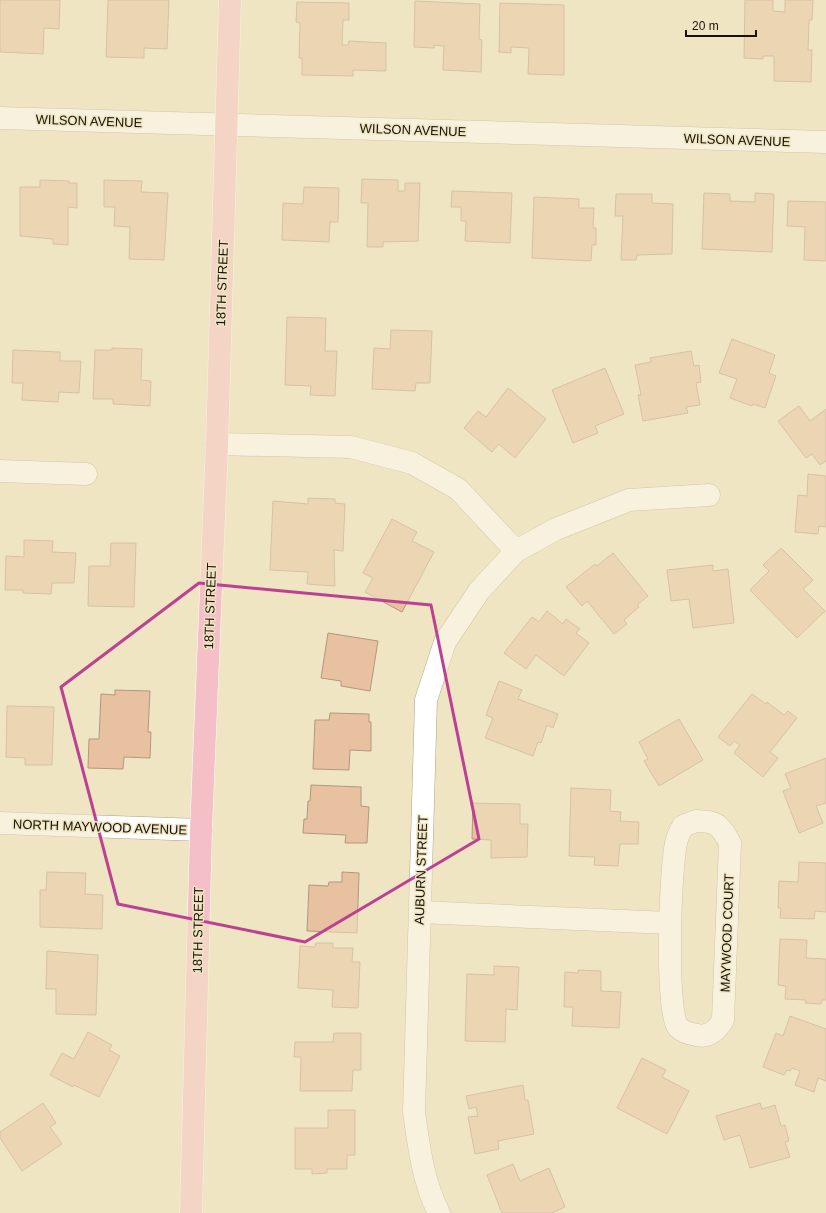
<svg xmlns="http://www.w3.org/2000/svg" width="826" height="1213" font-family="Helvetica,sans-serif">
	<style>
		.building { fill: #e7c1a0; stroke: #b29780 }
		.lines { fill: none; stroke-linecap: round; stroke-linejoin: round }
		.minor-casing { stroke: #ada282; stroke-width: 23 }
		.major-casing { stroke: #fff; stroke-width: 23 }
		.minor { stroke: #fff; stroke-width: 22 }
		.major { stroke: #f5bfc7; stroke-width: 22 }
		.marked { fill: none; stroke: #bc4193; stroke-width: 3; stroke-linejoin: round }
		.labels { text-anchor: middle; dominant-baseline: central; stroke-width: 3; stroke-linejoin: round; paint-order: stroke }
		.street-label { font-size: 13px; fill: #171307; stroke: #f0e5c3 }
	</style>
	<rect width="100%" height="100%" fill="#f0e5c3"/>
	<path class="building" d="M 0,0 L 60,0 L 59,29 L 44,28 L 43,54 L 0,52 Z
		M 108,0 L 169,0 L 167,49 L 144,48 L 144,58 L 106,57 Z
		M 745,0 L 773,0 L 773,11 L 785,12 L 785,0 L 813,0 L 812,20 L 809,20 L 808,50 L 812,50 L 811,82 L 774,81 L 774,56 L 763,56 L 763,59 L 744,58 Z
		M 415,1 L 480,4 L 479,39 L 482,40 L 481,72 L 443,70 L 444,46 L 434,45 L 434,48 L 414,47 Z
		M 297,2 L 349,3 L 349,20 L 343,20 L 342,45 L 348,45 L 349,41 L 386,43 L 386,71 L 353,70 L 353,76 L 302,75 L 302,58 L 299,58 L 300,23 L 296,22 Z
		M 500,3 L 564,5 L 564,75 L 528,74 L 529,48 L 511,47 L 511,53 L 499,52 Z
		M 362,179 L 398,180 L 398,191 L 405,191 L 405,183 L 420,183 L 418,241 L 383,242 L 383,247 L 367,247 L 368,203 L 361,203 Z
		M 40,180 L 69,181 L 69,183 L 77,183 L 77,208 L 68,207 L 68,245 L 53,244 L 53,239 L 20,236 L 20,187 L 40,187 Z
		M 104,180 L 142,181 L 141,192 L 168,193 L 164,260 L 129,259 L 130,227 L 114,226 L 115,207 L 104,207 Z
		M 304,187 L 339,188 L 338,222 L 330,222 L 329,242 L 282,240 L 283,203 L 303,204 Z
		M 452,191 L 512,193 L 510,243 L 465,241 L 466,221 L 461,221 L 461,207 L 451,207 Z
		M 704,193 L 730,194 L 730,201 L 755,202 L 755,193 L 774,194 L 772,252 L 702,249 Z
		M 616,194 L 652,194 L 652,203 L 673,204 L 672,254 L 637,255 L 636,260 L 621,260 L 623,216 L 615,216 Z
		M 534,197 L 579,199 L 579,208 L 594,208 L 593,228 L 596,228 L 596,245 L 592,245 L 591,261 L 532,258 Z
		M 788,201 L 826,202 L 826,261 L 804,260 L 805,227 L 787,226 Z
		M 287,317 L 326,318 L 325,351 L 337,351 L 335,396 L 310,395 L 311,386 L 285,385 Z
		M 391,330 L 432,331 L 430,383 L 416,383 L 415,391 L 372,389 L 374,348 L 390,349 Z
		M 732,339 L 775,355 L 769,373 L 776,376 L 765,408 L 753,404 L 752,406 L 730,398 L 737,379 L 719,373 Z
		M 112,348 L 142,349 L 141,380 L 151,381 L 150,406 L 113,404 L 113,399 L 93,399 L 95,350 L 112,350 Z
		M 13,350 L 60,352 L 60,361 L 81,361 L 79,393 L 59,392 L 58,402 L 22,400 L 23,383 L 12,383 Z
		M 691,351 L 694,366 L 699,365 L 701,382 L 696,383 L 700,405 L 686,407 L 688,413 L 643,421 L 638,395 L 641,395 L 635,365 L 651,362 L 650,358 Z
		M 605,368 L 624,414 L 595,426 L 598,433 L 573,443 L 552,390 Z
		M 508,388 L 546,419 L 515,458 L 499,444 L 492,452 L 464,428 L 478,411 L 486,417 Z
		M 799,406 L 810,421 L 826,409 L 826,461 L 820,465 L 812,454 L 806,458 L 778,421 Z
		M 808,474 L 826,476 L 826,527 L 819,526 L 818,534 L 795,532 L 798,495 L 807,496 Z
		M 308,498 L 335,499 L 335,503 L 345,504 L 343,551 L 334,550 L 335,586 L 307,584 L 308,572 L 270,570 L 273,501 L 308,504 Z
		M 392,519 L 417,532 L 412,541 L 434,552 L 402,612 L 365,592 L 373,578 L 363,573 Z
		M 24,540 L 53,541 L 52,552 L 76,553 L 74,583 L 52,583 L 51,594 L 23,593 L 23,590 L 5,590 L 6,556 L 24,557 Z
		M 111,543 L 136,543 L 134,607 L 88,606 L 89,566 L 110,566 Z
		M 781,548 L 813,580 L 803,589 L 825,611 L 797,638 L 750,590 L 769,571 L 763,565 Z
		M 613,553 L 648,596 L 637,605 L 639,607 L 624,620 L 627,624 L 614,634 L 587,601 L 582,606 L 566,587 L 595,564 L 597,566 Z
		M 713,565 L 713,571 L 728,569 L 734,623 L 693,628 L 689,599 L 671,601 L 667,570 Z
		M 547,611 L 563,624 L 566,619 L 580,629 L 576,633 L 589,643 L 564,676 L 536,655 L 526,669 L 504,653 L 532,617 L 539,622 Z
		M 328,633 L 378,641 L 370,691 L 341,686 L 341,681 L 321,678 Z
		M 499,681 L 522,690 L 518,699 L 558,714 L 553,728 L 547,725 L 541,743 L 538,742 L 533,756 L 485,738 L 493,718 L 486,715 Z
		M 115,690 L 150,691 L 148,732 L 151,732 L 150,758 L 124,757 L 123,769 L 88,768 L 89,739 L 99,739 L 101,694 L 115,695 Z
		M 752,694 L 766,704 L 767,702 L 784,715 L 788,711 L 797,718 L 770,752 L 778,758 L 763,777 L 734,753 L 740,745 L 734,741 L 730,746 L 718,737 Z
		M 7,706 L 54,707 L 52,765 L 25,765 L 25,758 L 6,757 Z
		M 330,713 L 369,714 L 369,722 L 371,722 L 371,751 L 350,750 L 349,770 L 313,769 L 315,720 L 329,720 Z
		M 679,719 L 703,760 L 659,786 L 644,761 L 648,759 L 639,742 Z
		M 826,758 L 826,803 L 816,806 L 823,823 L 799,833 L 783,791 L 791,788 L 785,774 Z
		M 311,785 L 361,787 L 361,806 L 369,807 L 367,843 L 345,843 L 346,835 L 303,833 L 304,819 L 307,819 L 308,801 L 310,801 Z
		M 571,788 L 611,790 L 610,811 L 621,812 L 620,821 L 639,822 L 638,844 L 620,844 L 618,866 L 594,865 L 595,857 L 569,856 Z
		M 473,803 L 520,804 L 520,824 L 528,824 L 527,857 L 491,858 L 491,840 L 472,839 Z
		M 799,862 L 826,863 L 826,912 L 815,911 L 814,919 L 780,918 L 781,908 L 778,908 L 779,881 L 798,882 Z
		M 47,872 L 86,873 L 85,894 L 103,895 L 102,929 L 40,927 L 40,890 L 46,890 Z
		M 342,872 L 359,873 L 357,933 L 307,931 L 309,885 L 328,886 L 329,882 L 342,882 Z
		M 780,939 L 807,940 L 806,958 L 826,959 L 826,1000 L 822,1000 L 821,1004 L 805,1003 L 806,1000 L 785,999 L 786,986 L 778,985 Z
		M 316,943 L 333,943 L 333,948 L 353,948 L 352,962 L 360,962 L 358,1008 L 332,1007 L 333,990 L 298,988 L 300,946 L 315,947 Z
		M 47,951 L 98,955 L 96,1015 L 56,1014 L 56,989 L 46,989 Z
		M 494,966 L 519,967 L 517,1010 L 506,1009 L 505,1042 L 465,1041 L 467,974 L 494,975 Z
		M 578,970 L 601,971 L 601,991 L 621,992 L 619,1028 L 572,1026 L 573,1007 L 564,1007 L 565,972 L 578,973 Z
		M 790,1016 L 826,1029 L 826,1081 L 818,1078 L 814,1092 L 795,1085 L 800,1071 L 792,1068 L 790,1071 L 787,1070 L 784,1075 L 763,1067 L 776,1033 L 783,1036 Z
		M 88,1032 L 112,1045 L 109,1050 L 120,1056 L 99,1097 L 74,1085 L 73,1087 L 50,1075 L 62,1053 L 74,1059 Z
		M 334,1033 L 361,1033 L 361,1070 L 353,1070 L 352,1091 L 300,1091 L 301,1057 L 294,1057 L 295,1042 L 333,1042 Z
		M 642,1058 L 666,1070 L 662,1077 L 689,1091 L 667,1134 L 617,1108 Z
		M 523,1085 L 525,1100 L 528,1100 L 534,1134 L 498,1141 L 499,1149 L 475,1154 L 468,1117 L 478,1116 L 476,1107 L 469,1109 L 466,1096 Z
		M 43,1103 L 56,1123 L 50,1127 L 62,1144 L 22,1171 L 0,1138 L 0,1132 Z
		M 760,1103 L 762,1109 L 775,1105 L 781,1126 L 785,1125 L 789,1141 L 785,1142 L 790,1157 L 750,1168 L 740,1135 L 724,1140 L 716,1116 Z
		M 328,1110 L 355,1110 L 355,1155 L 347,1155 L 347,1169 L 327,1169 L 327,1173 L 312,1174 L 312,1169 L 295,1169 L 295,1128 L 328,1128 Z
		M 513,1164 L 520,1181 L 549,1168 L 565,1207 L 552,1213 L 502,1213 L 487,1175 Z"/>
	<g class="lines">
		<g class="minor-casing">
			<path id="minor" d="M 0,118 L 826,142
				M 217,444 L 351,447 L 412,463 L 458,489 L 516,551
				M 0,471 L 86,474
				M 696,821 C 717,821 720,825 730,843 L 723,1020 C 718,1029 709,1038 697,1035 C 690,1034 683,1032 678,1027 C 665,1012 670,862 677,839 C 678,835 681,830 683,826 Z
				M 0,823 L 201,830
				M 420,912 L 669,923
				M 439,1213 C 423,1182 419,1147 414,1112 L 426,700 L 445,642 L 479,591 L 516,551 L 556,529 L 629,500 L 709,495"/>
		</g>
		<g class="major-casing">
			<path id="major" d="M 191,1213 L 201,830 L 217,444 L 230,0"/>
		</g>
		<use href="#minor" class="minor"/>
		<use href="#major" class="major"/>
	</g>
	<path d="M0 0H826V1213H0ZM 199,583 L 431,605 L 479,839 L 305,942 L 118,904 L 61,687 Z" fill="#f0e5c3" fill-opacity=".55" fill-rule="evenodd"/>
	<path class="marked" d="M 199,583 L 431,605 L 479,839 L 305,942 L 118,904 L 61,687 Z"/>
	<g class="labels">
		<g class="street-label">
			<text transform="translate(89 121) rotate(2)">WILSON AVENUE</text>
			<text transform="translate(413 130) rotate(2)">WILSON AVENUE</text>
			<text transform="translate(737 140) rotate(2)">WILSON AVENUE</text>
			<text transform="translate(222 283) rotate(-88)">18TH STREET</text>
			<text transform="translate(210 606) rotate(-88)">18TH STREET</text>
			<text transform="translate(100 827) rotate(2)">NORTH MAYWOOD AVENUE</text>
			<text transform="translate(421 870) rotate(-88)">AUBURN STREET</text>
			<text transform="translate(198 930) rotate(-89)">18TH STREET</text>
			<text transform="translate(727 933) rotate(-88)">MAYWOOD COURT</text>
		</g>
	</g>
	<path d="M686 30v6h70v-6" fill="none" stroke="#171307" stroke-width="2"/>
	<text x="692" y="30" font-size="12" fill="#171307" stroke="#f0e5c3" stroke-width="3" paint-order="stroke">20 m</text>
</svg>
